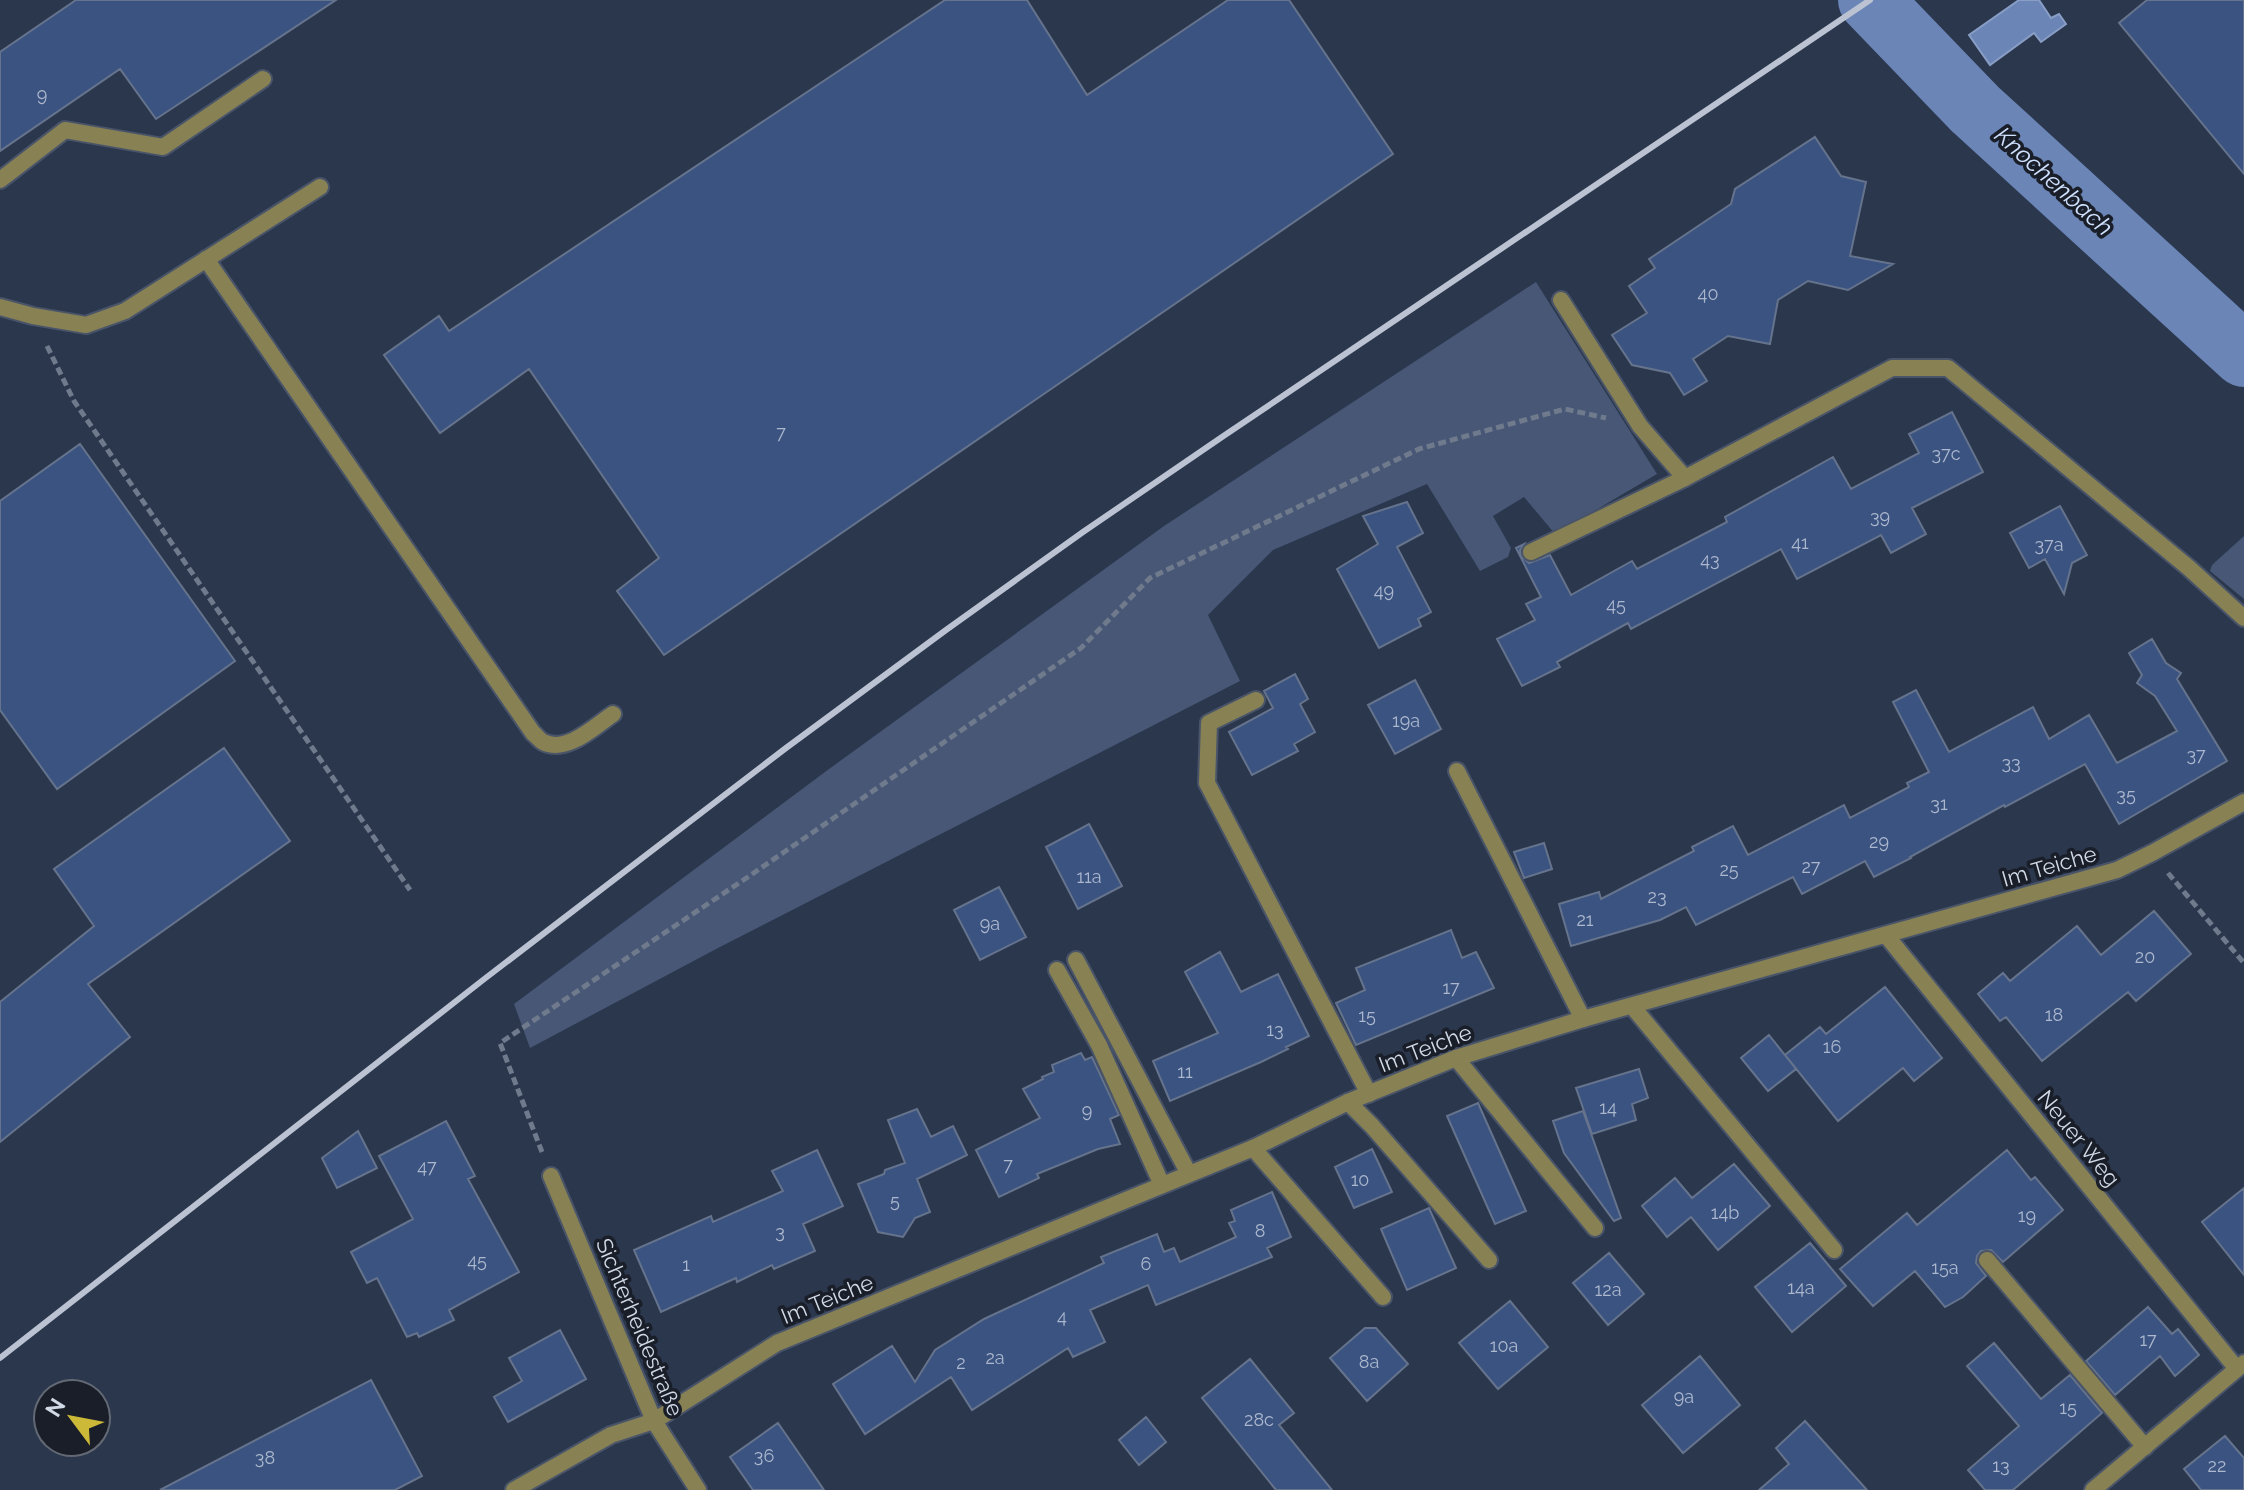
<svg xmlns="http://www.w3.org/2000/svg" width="2244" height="1490" font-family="Raleway,sans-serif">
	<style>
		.green { fill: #475775 }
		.water { fill: #6a85b6; stroke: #899ec5; stroke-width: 2 }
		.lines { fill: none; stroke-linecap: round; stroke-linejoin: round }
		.river { stroke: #6a85b6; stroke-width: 64 }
		.building { fill: #3b5381; stroke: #65738c; stroke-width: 2 }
		.lane-casing { stroke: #495469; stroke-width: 20 }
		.street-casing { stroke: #495469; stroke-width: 20 }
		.path { stroke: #6f7a8c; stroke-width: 5; stroke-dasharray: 8 4; stroke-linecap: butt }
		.lane { stroke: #878154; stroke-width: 16 }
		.street { stroke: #878154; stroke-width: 16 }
		.rail { stroke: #bbc3d2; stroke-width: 6 }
		.labels { text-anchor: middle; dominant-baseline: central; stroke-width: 7; stroke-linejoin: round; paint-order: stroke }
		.number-label { font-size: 18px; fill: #acb8ce }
		.street-label { font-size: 22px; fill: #d1d9e7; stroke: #191e28 }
		.water-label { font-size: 24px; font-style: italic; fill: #d0e1fe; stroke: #191e28 }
	</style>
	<rect width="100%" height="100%" fill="#2b374d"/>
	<path class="green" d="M 1536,282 L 1657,474 L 1555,534 L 1524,497 L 1493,516 L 1511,548 L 1508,557 L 1480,571 L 1427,484 L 1273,550 L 1208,615 L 1240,681 L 718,948 L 530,1048 L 514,1004 L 829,769 L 1164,526 Z
		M 2244,536 L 2244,599 L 2210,571 L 2212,565 Z"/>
	<path class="water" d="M 2019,0 L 2039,0 L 2051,18 L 2059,14 L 2066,24 L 2041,42 L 2034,33 L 1990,65 L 1969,35 Z"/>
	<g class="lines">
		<path class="river" d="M 1870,0 L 1975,109 L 2244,355"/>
	</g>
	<path class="building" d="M 76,0 L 336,0 L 156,119 L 120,69 L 0,151 L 0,52 Z
		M 945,0 L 1027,0 L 1087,95 L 1228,0 L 1289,0 L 1393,154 L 664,655 L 617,591 L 659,558 L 529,369 L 440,433 L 384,355 L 439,316 L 449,331 Z
		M 2147,0 L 2244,0 L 2244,174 L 2119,23 Z
		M 1815,137 L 1841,176 L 1866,182 L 1850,256 L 1893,264 L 1848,290 L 1808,281 L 1778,300 L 1770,344 L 1728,336 L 1693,359 L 1707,381 L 1684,395 L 1670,373 L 1632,365 L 1612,335 L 1647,313 L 1629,286 L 1655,268 L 1649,259 L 1731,204 L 1735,189 Z
		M 1952,412 L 1983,472 L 1912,508 L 1926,534 L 1891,553 L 1881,535 L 1797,579 L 1781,549 L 1631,629 L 1628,623 L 1557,662 L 1560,667 L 1522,686 L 1497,639 L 1535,620 L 1526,604 L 1541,597 L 1516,548 L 1524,544 L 1520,550 L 1521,556 L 1529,563 L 1550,555 L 1571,595 L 1632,561 L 1637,569 L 1727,522 L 1725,517 L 1833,457 L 1851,489 L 1919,453 L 1909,434 Z
		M 80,444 L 235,661 L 57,789 L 0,710 L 0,501 Z
		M 1407,502 L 1423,533 L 1397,547 L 1431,612 L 1418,619 L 1421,626 L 1379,648 L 1337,569 L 1378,544 L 1363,516 Z
		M 2060,506 L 2087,555 L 2072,563 L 2064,594 L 2045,559 L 2029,568 L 2010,533 Z
		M 2152,639 L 2166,663 L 2181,673 L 2177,679 L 2227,761 L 2119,824 L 2085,764 L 2005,807 L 2004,805 L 1910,857 L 1911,858 L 1874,877 L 1865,861 L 1802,894 L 1793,877 L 1696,925 L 1686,907 L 1660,920 L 1571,946 L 1559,904 L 1599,892 L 1601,899 L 1694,851 L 1692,847 L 1733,826 L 1748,855 L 1844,805 L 1850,818 L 1909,787 L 1907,783 L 1929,772 L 1893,702 L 1916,690 L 1949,752 L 2033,707 L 2049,739 L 2089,715 L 2117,763 L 2177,731 L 2155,696 L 2137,683 L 2142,675 L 2129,653 Z
		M 1295,674 L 1308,699 L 1300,704 L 1315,732 L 1294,744 L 1298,751 L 1252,775 L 1229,732 L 1273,708 L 1264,691 Z
		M 1415,680 L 1441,729 L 1395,754 L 1368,705 Z
		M 224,748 L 290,841 L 88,984 L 130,1037 L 0,1142 L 0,1002 L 94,926 L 54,869 Z
		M 1089,824 L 1122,886 L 1078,909 L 1046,847 Z
		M 1544,843 L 1552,869 L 1524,878 L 1514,852 Z
		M 999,887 L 1026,937 L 980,960 L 954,910 Z
		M 2154,911 L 2191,954 L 2136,1001 L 2128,992 L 2042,1061 L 2006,1017 L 2000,1021 L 1978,994 L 2003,973 L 2010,981 L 2077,926 L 2101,955 Z
		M 1451,930 L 1462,958 L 1476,952 L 1494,988 L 1356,1045 L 1336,1003 L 1365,990 L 1356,968 Z
		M 1220,952 L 1241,992 L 1278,974 L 1309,1036 L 1286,1047 L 1288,1049 L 1261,1062 L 1170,1101 L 1153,1061 L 1218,1033 L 1185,972 Z
		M 1885,987 L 1942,1058 L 1914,1081 L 1903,1068 L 1838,1121 L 1785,1055 L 1820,1027 L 1826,1034 Z
		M 1769,1035 L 1796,1069 L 1768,1091 L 1741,1058 Z
		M 1081,1053 L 1085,1060 L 1092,1057 L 1119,1115 L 1110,1119 L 1120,1144 L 1098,1149 L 1037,1174 L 1039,1178 L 999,1197 L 976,1150 L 1040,1118 L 1023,1089 L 1043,1079 L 1042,1077 L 1054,1072 L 1052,1065 Z
		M 1639,1069 L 1648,1098 L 1632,1104 L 1636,1120 L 1592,1134 L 1576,1088 Z
		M 1478,1103 L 1526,1211 L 1495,1224 L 1447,1116 Z
		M 917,1109 L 931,1137 L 953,1126 L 967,1155 L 917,1179 L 930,1212 L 915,1218 L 903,1237 L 878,1232 L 858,1184 L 884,1174 L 885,1170 L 905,1163 L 888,1120 Z
		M 1583,1111 L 1621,1218 L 1614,1221 L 1564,1153 L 1553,1121 Z
		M 446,1121 L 475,1176 L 468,1179 L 519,1272 L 449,1310 L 454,1320 L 419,1337 L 417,1333 L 407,1337 L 377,1278 L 367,1283 L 351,1252 L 413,1219 L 379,1156 Z
		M 358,1131 L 377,1168 L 337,1188 L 322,1158 Z
		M 1372,1149 L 1392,1192 L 1354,1208 L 1335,1167 Z
		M 817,1150 L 843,1206 L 803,1224 L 815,1251 L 774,1269 L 772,1265 L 737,1282 L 736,1278 L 661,1312 L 634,1250 L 711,1216 L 713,1222 L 783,1191 L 772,1171 Z
		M 2007,1150 L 2031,1180 L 2035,1177 L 2063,1210 L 2003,1262 L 1991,1250 L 1981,1251 L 1977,1256 L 1976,1263 L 1986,1276 L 1963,1297 L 1945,1307 L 1915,1271 L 1873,1306 L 1840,1269 L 1907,1213 L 1917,1225 Z
		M 1734,1164 L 1770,1206 L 1718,1250 L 1691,1217 L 1667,1237 L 1642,1206 L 1675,1178 L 1692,1198 Z
		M 2244,1188 L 2244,1275 L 2202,1222 Z
		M 1272,1192 L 1291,1237 L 1267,1248 L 1272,1257 L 1156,1305 L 1148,1285 L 1090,1310 L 1105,1342 L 1073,1357 L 1068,1348 L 972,1410 L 951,1377 L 865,1434 L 833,1384 L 892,1346 L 915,1382 L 935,1350 L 984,1319 L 1104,1263 L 1101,1257 L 1157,1234 L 1164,1252 L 1174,1248 L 1180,1262 L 1236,1237 L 1229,1223 L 1235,1221 L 1231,1210 Z
		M 1429,1208 L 1456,1268 L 1407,1290 L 1381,1229 Z
		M 1810,1243 L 1846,1286 L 1792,1332 L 1755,1287 Z
		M 1609,1253 L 1644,1294 L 1608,1325 L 1573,1283 Z
		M 1510,1301 L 1548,1347 L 1498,1389 L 1459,1343 Z
		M 2148,1307 L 2172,1334 L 2178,1329 L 2199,1355 L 2175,1376 L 2160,1356 L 2115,1395 L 2086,1361 Z
		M 1365,1328 L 1376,1328 L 1408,1364 L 1367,1401 L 1330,1358 Z
		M 560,1330 L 586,1379 L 508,1422 L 494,1397 L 522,1381 L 509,1358 Z
		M 1994,1343 L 2041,1399 L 2070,1375 L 2102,1413 L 2013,1490 L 1985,1490 L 1968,1470 L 2019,1426 L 1967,1366 Z
		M 1700,1356 L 1740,1405 L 1683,1453 L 1642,1405 Z
		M 1250,1359 L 1294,1413 L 1279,1425 L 1332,1490 L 1276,1490 L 1202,1398 Z
		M 371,1380 L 422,1476 L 395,1490 L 160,1490 Z
		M 1146,1417 L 1166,1442 L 1139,1465 L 1119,1440 Z
		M 1805,1421 L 1867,1490 L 1759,1490 L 1789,1464 L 1776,1448 Z
		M 778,1423 L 798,1452 L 824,1490 L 753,1490 L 730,1457 Z
		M 2225,1436 L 2244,1458 L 2244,1490 L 2201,1490 L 2184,1469 Z"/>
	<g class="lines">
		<g class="lane-casing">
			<path id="lane" d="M 0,180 L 65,130 L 163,147 L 263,79
				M 206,259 L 533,733 C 537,736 539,740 543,742 C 567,754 595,726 613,714
				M 1561,300 L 1640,426 L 1685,478
				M 0,307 L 33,316 L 86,325 L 125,311 L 320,187
				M 1256,700 L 1209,723 L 1207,783 L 1369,1094
				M 1457,771 L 1583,1019
				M 1076,960 L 1189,1174
				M 1057,970 L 1099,1045 L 1162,1185
				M 1632,1006 L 1834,1250
				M 1456,1058 L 1595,1228
				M 1348,1102 L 1372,1126 L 1489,1260
				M 1253,1148 L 1383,1297
				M 1987,1260 L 2145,1447
				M 514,1490 L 611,1435 L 654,1421"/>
		</g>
		<g class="street-casing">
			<path id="street" d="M 1531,552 L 1685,478 L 1892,368 L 1948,368 L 2189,568 L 2244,618
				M 1886,935 L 2237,1369
				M 551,1176 L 654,1421 L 698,1490
				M 654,1421 L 777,1343 L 1253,1148 L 1348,1102 L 1456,1058 L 1583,1019 L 2117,870 L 2152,853 L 2244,802
				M 2093,1490 L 2244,1363"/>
		</g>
		<path class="path" d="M 47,346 L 74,401 L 410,890
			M 2168,873 L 2244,963
			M 542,1152 L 500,1043 L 742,881 L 1081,648 L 1150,578 L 1419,449 L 1565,409 L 1606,418"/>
		<use href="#lane" class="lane"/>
		<use href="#street" class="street"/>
		<path class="rail" d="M 0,1358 L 483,980 L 786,748 L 946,630 L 1083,532 L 1222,437 L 1870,0"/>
	</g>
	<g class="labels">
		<g class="number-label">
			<text x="42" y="94">9</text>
			<text x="1708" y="293">40</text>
			<text x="781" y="432">7</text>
			<text x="1946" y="453">37c</text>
			<text x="1880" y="516">39</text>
			<text x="1800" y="542">41</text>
			<text x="2049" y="544">37a</text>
			<text x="1710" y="559">43</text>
			<text x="1384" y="590">49</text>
			<text x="1616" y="604">45</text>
			<text x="1406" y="720">19a</text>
			<text x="2196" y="754">37</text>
			<text x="2011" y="762">33</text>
			<text x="2126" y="794">35</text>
			<text x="1939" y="803">31</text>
			<text x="1879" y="841">29</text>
			<text x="1811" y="866">27</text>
			<text x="1729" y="869">25</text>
			<text x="1089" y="876">11a</text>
			<text x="1657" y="896">23</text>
			<text x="1585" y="919">21</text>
			<text x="990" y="923">9a</text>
			<text x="2145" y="956">20</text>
			<text x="1451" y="987">17</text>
			<text x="2054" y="1014">18</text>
			<text x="1367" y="1015">15</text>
			<text x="1275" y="1029">13</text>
			<text x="1832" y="1046">16</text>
			<text x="1185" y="1071">11</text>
			<text x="1608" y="1107">14</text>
			<text x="1087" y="1110">9</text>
			<text x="1008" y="1164">7</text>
			<text x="427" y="1166">47</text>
			<text x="1360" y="1179">10</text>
			<text x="895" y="1200">5</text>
			<text x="1725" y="1212">14b</text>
			<text x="2027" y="1215">19</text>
			<text x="1260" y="1230">8</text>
			<text x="780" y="1231">3</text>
			<text x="477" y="1260">45</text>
			<text x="1146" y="1263">6</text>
			<text x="686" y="1264">1</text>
			<text x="1945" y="1267">15a</text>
			<text x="1801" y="1287">14a</text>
			<text x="1608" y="1289">12a</text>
			<text x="1062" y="1316">4</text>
			<text x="2148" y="1339">17</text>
			<text x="1504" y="1345">10a</text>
			<text x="995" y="1357">2a</text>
			<text x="1369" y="1361">8a</text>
			<text x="961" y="1362">2</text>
			<text x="1684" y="1396">9a</text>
			<text x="2068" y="1407">15</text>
			<text x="1259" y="1419">28c</text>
			<text x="764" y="1455">36</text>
			<text x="265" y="1457">38</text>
			<text x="2001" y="1465">13</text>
			<text x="2217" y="1465">22</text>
		</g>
		<g class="street-label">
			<text transform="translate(2049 866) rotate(-16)">Im Teiche</text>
			<text transform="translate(1425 1048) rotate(-21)">Im Teiche</text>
			<text transform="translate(2079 1138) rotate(51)">Neuer Weg</text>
			<text transform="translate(827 1299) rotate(-22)">Im Teiche</text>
			<text transform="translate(640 1327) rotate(67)">Sichterheidestraße</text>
		</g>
		<g class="water-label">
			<text transform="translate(2054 181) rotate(42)">Knochenbach</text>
		</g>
	</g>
	<g transform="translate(72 1418) rotate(302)"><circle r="38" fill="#191e28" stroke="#636974" stroke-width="2"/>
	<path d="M0-6L14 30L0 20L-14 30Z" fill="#ccb938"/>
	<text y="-12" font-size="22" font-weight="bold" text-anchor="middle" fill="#d1d9e7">N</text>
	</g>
</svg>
